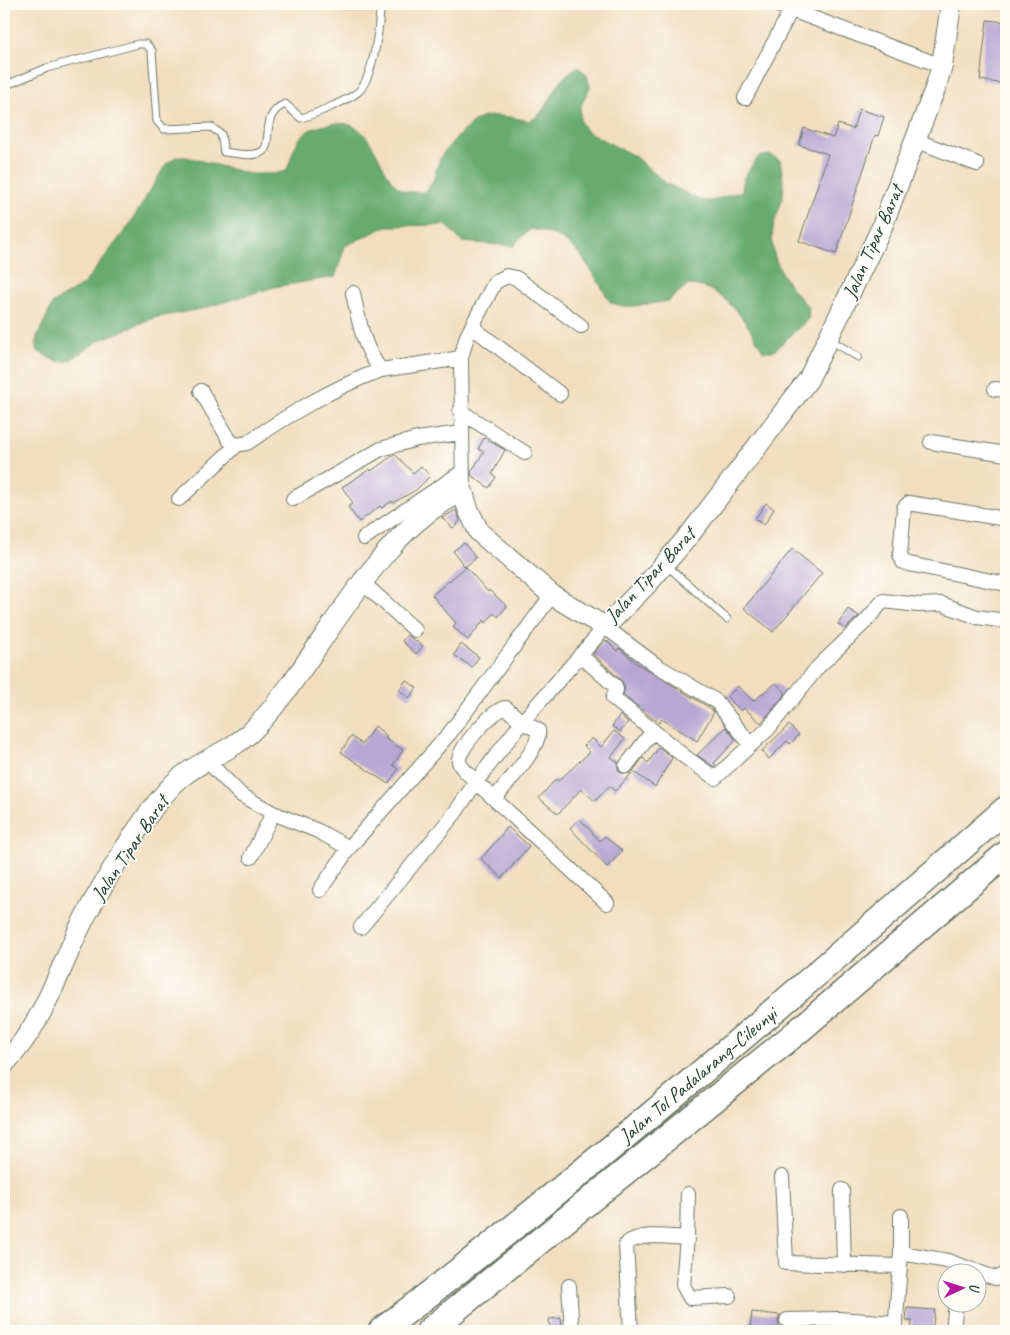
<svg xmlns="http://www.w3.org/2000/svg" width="1010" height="1335" font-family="Caveat,sans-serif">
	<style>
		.forest { fill: #68ab6f; stroke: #447452 }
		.building { fill: #b8a7d3 }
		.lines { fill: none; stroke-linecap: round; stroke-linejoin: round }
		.lane-casing { stroke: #697565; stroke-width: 9 }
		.street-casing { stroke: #697565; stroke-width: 16 }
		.secondary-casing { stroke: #697565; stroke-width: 22 }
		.highway-casing { stroke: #697565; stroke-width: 28 }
		.lane { stroke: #fff; stroke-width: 7 }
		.street { stroke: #fff; stroke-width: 14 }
		.secondary { stroke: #fff; stroke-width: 20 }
		.highway { stroke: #fff; stroke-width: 25 }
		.labels { text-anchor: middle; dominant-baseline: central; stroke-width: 4; stroke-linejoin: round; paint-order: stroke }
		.street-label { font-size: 20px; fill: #1f3d34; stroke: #fdfcf7 }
	</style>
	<rect width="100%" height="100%" fill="#fdfcf7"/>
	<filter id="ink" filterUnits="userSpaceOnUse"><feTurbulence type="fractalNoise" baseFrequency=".02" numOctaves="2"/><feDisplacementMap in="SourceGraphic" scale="10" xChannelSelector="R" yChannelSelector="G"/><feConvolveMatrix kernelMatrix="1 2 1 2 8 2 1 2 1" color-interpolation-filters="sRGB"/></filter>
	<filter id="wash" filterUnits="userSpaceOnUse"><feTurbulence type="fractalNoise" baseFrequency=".0096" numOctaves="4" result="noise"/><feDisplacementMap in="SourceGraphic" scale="20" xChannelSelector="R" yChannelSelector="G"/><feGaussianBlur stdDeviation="1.12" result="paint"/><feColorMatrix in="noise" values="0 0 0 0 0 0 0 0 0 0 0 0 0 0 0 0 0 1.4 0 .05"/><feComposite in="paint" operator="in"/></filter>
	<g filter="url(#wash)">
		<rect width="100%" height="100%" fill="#f2debf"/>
		<path class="forest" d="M 578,67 L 587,75 L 590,87 L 580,108 L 580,121 L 586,131 L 634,156 L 667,184 L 700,200 L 711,201 L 742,191 L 744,177 L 758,157 L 770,155 L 780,160 C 782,171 784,184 783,195 C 782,203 775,218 773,229 C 768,260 788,287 809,307 L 808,319 L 774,351 L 763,351 C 747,322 723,284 687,285 L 669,301 L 634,306 L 623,306 L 611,303 C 589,268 577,235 531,229 L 519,239 L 514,246 L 462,242 L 446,225 L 387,226 L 345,246 L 335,277 L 274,287 L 201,309 L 153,318 L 98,341 L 69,361 L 57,362 L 36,350 L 37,337 L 53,303 L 84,284 L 130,224 L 166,164 L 176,157 L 187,157 L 249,174 L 274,174 L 286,171 C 292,160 293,145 302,136 C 308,129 317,127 326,125 C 376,112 375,173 401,189 C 408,193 417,192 424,192 C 437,180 434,174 440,159 C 446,147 471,120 484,117 C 499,114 515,118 530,121 C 553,109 552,79 578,67 Z"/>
		<g id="blocks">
			<path class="building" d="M 987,20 L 1006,22 L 1006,84 L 980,80 Z
				M 859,109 L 884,117 L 878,136 L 875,135 L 836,254 L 799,241 L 828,154 L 799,145 L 804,128 L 833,138 L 838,124 L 853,129 Z
				M 484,438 L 505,450 L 492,474 L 496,477 L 489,488 L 472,476 L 471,472 L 484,452 L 478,449 Z
				M 395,454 L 413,473 L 421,466 L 430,476 L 416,490 L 393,503 L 392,501 L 382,508 L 380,506 L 359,522 L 348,507 L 353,503 L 342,487 L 370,469 L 371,471 Z
				M 766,503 L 774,509 L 764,525 L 755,519 Z
				M 456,510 L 460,521 L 453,528 L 442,518 Z
				M 464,543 L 476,558 L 465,567 L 453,551 Z
				M 792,549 L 822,573 L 773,632 L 744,608 Z
				M 466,567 L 488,592 L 489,590 L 507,606 L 498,617 L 494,613 L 486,623 L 484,620 L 468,640 L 453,627 L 456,623 L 432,595 Z
				M 848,609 L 859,616 L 845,629 L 838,624 Z
				M 407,635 L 423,646 L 416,654 L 402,641 Z
				M 606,640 L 617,651 L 619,648 L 636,663 L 710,708 L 714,712 L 697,741 L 662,719 L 659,723 L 623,695 L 625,686 L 621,680 L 593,654 Z
				M 461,644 L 479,657 L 472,667 L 454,655 Z
				M 406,680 L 417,688 L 409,698 L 399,690 Z
				M 776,683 L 786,693 L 761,723 L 744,708 L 741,711 L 727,697 L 738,686 L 753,701 Z
				M 620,715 L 628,722 L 620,732 L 612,726 Z
				M 789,725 L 799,735 L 790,744 L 787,741 L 769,759 L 762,751 Z
				M 375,726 L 387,736 L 385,738 L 403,750 L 393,765 L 398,769 L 388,784 L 341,752 L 351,736 L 362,744 Z
				M 726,727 L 736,740 L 714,763 L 716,765 L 714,767 L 697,755 Z
				M 614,731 L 625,739 L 611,757 L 618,762 L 618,769 L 621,773 L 632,773 L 615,791 L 609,786 L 595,801 L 581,789 L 558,814 L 539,798 L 556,779 L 558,781 L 590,752 L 584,746 L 592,738 L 601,747 Z
				M 659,747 L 672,758 L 655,787 L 633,771 L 643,758 L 648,763 Z
				M 580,819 L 600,841 L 605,836 L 622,851 L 607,867 L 570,828 Z
				M 508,827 L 529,846 L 502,878 L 481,859 Z
				M 907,1308 L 935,1310 L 932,1331 L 911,1331 L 912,1321 L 906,1321 Z
				M 752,1312 L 780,1315 L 778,1321 L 780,1331 L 750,1328 Z
				M 561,1318 L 562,1331 L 550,1331 L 549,1319 Z"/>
		</g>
	</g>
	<g filter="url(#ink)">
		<use href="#blocks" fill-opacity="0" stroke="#697565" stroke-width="1"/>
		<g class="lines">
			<g class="lane-casing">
				<path id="lane" d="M 4,86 L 47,68 L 138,44 L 146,44 L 152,51 L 157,121 L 164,129 L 211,127 L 221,134 L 224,152 C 234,153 255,158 263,151 C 273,143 260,114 285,104 L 301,118 C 313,115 352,99 360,90 C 374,73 380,25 380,4
					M 829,339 L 858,357
					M 665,564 L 727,619"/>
			</g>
			<g class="street-casing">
				<path id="street" d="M 775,4 L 942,66
					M 745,98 L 791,10
					M 915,140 L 977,164
					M 353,293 C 359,321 363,348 381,370 L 461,358
					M 472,327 L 560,394
					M 995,389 L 1006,390
					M 201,391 L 230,441 L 237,445 L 247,443 C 290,414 332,388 381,370
					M 460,411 L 525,453
					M 931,442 L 1006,454
					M 463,492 L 461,358 L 467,336 L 495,282 L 507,276 L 516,278 L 581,326
					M 179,499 L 237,445
					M 293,499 L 381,449 L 417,439 L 461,433
					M 1006,519 L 909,503 L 904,508 L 900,555 L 903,562 L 909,564 L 1006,584
					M 364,538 L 462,472
					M 363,583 L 415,630
					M 580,655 L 615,686 L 616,690 L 613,698 L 685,757 L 715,778 L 768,729 L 818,667 L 865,622 L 883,601 L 919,605 L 942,604 L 977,617 L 1006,621
					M 207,761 L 241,795 L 273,813 L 318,831 L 349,848
					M 626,766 L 653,731
					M 494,799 C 505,785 542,747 538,730 L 522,722 L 506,708 C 495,707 457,750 459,761 C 460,768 471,776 476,782 L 607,903
					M 251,857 L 273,813
					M 320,890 L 349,848 L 449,734 L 552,595
					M 361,927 L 455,813 L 476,782 L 522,722 L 605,627 L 656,665 L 716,701 L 751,745
					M 782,1177 L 786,1263 L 900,1266
					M 842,1190 L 844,1265
					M 901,1216 L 901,1253
					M 687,1238 L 688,1194
					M 569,1286 L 572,1331
					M 787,1320 L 838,1319 L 896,1323
					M 631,1331 L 626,1244 C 640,1232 670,1237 687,1238 L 683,1285 L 690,1298 L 729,1296
					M 895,1331 L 901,1253 L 948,1261 L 995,1278 L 1001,1277 L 1006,1273
					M 953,1331 L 956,1302"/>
			</g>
			<g class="secondary-casing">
				<path id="secondary" d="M 4,1064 C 42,1026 57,975 80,927 C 94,898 112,870 129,842 C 141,824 167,787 184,775 C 206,758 233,750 253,730 C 319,663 375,528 463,492 L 468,509 L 479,532 L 552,595 L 605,627 L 650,581 L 691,533 L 808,380 L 881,229 L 935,89 L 942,66 L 951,4"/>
			</g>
			<g class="highway-casing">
				<path id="highway" d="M 381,1331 C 597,1166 802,988 1006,809
					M 429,1331 L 796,1033 L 1006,854"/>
			</g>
			<use href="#lane" class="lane"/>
			<use href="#street" class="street"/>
			<use href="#secondary" class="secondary"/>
			<use href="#highway" class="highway"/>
		</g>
	</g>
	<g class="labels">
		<g class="street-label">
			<text transform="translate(873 242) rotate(-66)">Jalan Tipar Barat</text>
			<text transform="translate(650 575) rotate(-47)">Jalan Tipar Barat</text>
			<text transform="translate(130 848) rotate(-56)">Jalan Tipar Barat</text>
			<text transform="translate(698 1075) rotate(-40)">Jalan Tol Padalarang–Cileunyi</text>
		</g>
	</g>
	<rect width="1010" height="1335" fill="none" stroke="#fdfcf7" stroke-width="20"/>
	<g transform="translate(962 1288) rotate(86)"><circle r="24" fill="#fdfcf7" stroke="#a4b0a9"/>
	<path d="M0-4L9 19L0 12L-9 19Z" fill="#b5179e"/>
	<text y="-8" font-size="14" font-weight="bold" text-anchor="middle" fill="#1f3d34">U</text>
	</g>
</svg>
